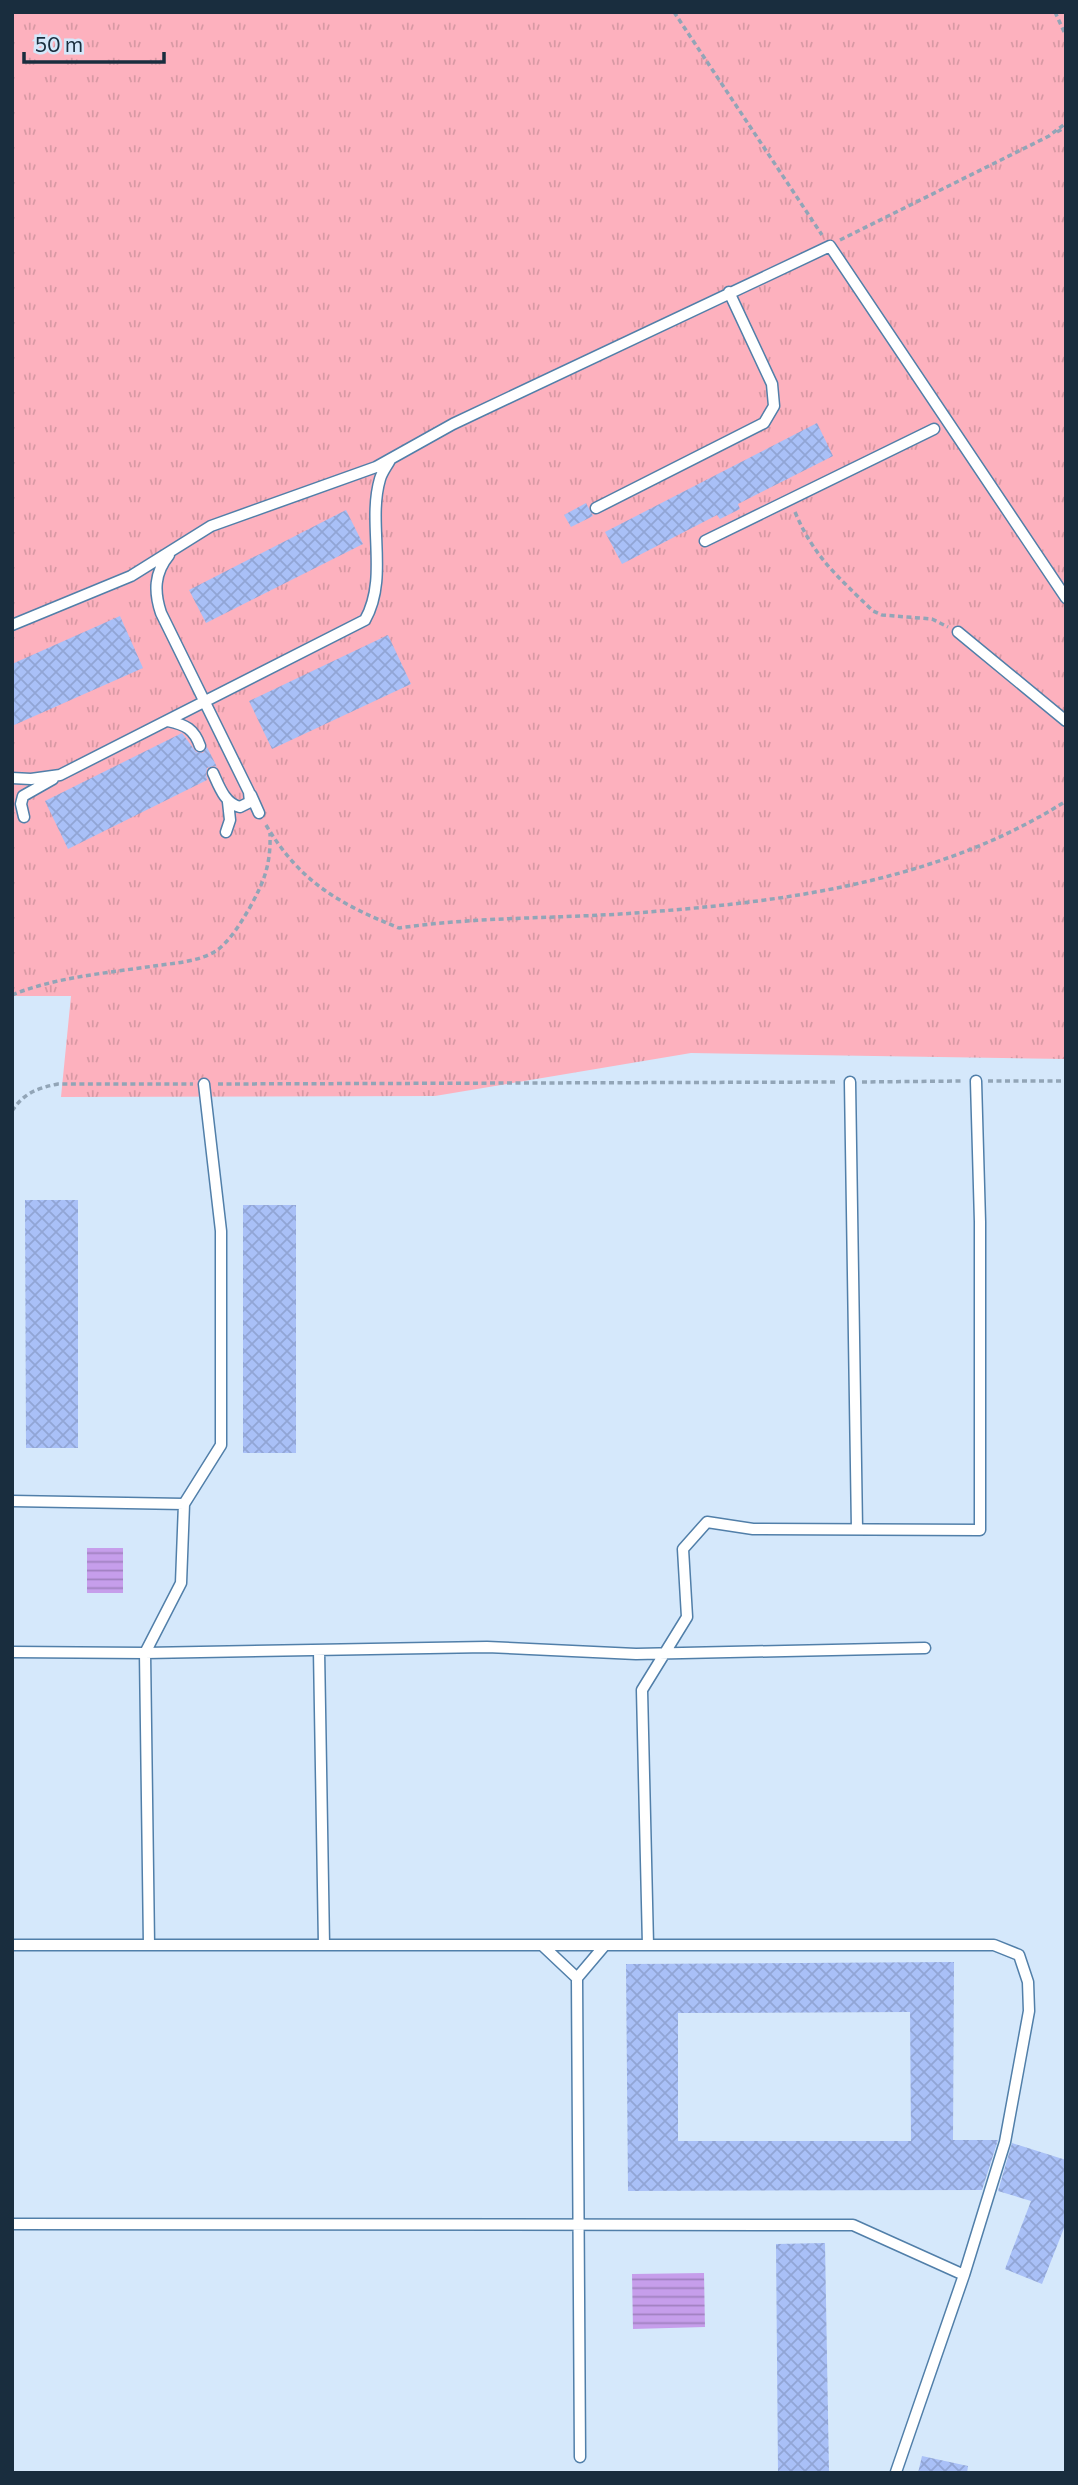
<svg xmlns="http://www.w3.org/2000/svg" width="1078" height="2485" font-family="Commissioner,sans-serif">
	<style>
		.grass { fill: url(#grass-tufts) }
		.water { fill: url(#water-rules) }
		.building { fill: url(#building-cross-hatch); fill-rule: evenodd }
		.lines { fill: none; stroke-linecap: round; stroke-linejoin: round }
		.lane-casing { stroke: #517fa9; stroke-width: 13 }
		.path { stroke: #92a5b7; stroke-width: 3.5; stroke-dasharray: 5 3.5; stroke-linecap: butt }
		.lane { stroke: #fff; stroke-width: 10 }
	</style>
	<defs>
		<pattern id="grass-tufts" width="24" height="20" patternUnits="userSpaceOnUse" patternTransform="scale(1.75)"><rect width="24" height="20" fill="#fdb1be"/><path d="M3 7l-1-3M5 7V3M7 7l1-3M15 17l-1-3M17 17v-4M19 17l1-3" fill="none" stroke="#d899a4"/></pattern>
		<pattern id="water-rules" width="6" height="5" patternUnits="userSpaceOnUse" patternTransform="scale(1.75)"><rect width="6" height="5" fill="#c69eeb"/><path d="M0 2.5h6" fill="none" stroke="#a081c0"/></pattern>
		<pattern id="building-cross-hatch" width="8" height="8" patternUnits="userSpaceOnUse" patternTransform="scale(1.75)"><rect width="8" height="8" fill="#a9c0f7"/><path d="M0 0l8 8M0 8l8-8" fill="none" stroke="#91a5d5"/></pattern>
	</defs>
	<rect width="100%" height="100%" fill="#d5e8fb"/>
	<path class="grass" d="M 12,12 L 1066,12 L 1066,1059 L 691,1053 L 435,1096 L 61,1097 L 71,996 L 12,996 Z"/>
	<path class="water" d="M 87,1548 L 123,1548 L 123,1593 L 87,1593 Z
		M 704,2273 L 705,2327 L 633,2329 L 632,2274 Z"/>
	<path class="building" d="M 817,423 L 833,456 L 738,504 L 740,509 L 720,519 L 717,515 L 622,564 L 605,532 Z
		M 586,503 L 593,516 L 571,527 L 564,515 Z
		M 346,510 L 363,544 L 206,623 L 189,590 Z
		M 120,616 L 143,668 L 12,726 L 12,664 Z
		M 388,635 L 411,684 L 272,749 L 249,701 Z
		M 182,733 L 196,752 L 203,753 L 207,747 L 217,767 L 213,766 L 207,768 L 206,773 L 207,780 L 68,849 L 45,801 Z
		M 25,1200 L 78,1200 L 78,1448 L 26,1448 Z
		M 243,1205 L 296,1205 L 296,1453 L 243,1453 Z
		M 954,1962 L 953,2140 L 998,2140 L 982,2190 L 628,2191 L 626,1964 ZM 910,2012 L 911,2141 L 678,2141 L 678,2013 Z
		M 1012,2143 L 1066,2160 L 1066,2223 L 1042,2284 L 1005,2269 L 1031,2201 L 998,2191 Z
		M 825,2243 L 829,2473 L 778,2473 L 776,2244 Z
		M 922,2456 L 968,2466 L 967,2473 L 918,2473 Z"/>
	<g class="lines">
		<g class="lane-casing">
			<path id="lane" d="M 596,508 L 764,423 L 774,406 L 772,384 L 729,292
				M 705,541 L 934,429
				M 169,555 C 154,573 154,592 161,613 L 249,792 L 250,802 L 240,807 C 225,804 219,786 213,773
				M 12,625 L 131,576 L 211,526 L 376,467 L 453,424 L 830,246 L 1066,598
				M 958,632 L 1066,721
				M 168,721 C 186,725 194,729 200,746
				M 12,778 L 31,779 L 60,775 L 365,620 C 389,578 367,523 380,479 C 382,472 387,466 390,460
				M 251,795 L 259,813
				M 24,817 L 21,804 L 23,796 L 53,779
				M 226,832 L 230,820 L 228,802
				M 850,1082 L 857,1529
				M 12,1501 L 184,1504
				M 319,1650 L 324,1945
				M 12,1652 L 145,1653 L 487,1647 L 636,1654 L 925,1648
				M 12,1945 L 994,1945 L 1019,1955 L 1028,1982 L 1029,2011 L 1005,2142 L 964,2275 L 896,2472
				M 149,1945 L 145,1653 L 181,1583 L 184,1504 L 221,1445 L 221,1231 L 204,1084
				M 542,1945 L 577,1978
				M 648,1945 L 642,1690 L 687,1617 L 683,1549 L 707,1522 L 753,1529 L 980,1530 L 980,1222 L 976,1081
				M 12,2224 L 853,2225 L 964,2275
				M 580,2457 L 577,1978 L 605,1945"/>
		</g>
		<path class="path" d="M 674,12 L 822,235
			M 1055,12 L 1066,36
			M 1057,132 L 1066,127
			M 840,240 L 1049,136 L 1066,123
			M 795,512 C 814,557 838,577 873,611 L 882,615 L 932,619 L 948,627
			M 266,825 C 300,882 339,904 399,928 C 481,916 566,919 648,912 C 792,901 942,880 1066,801
			M 12,995 C 56,977 107,973 154,966 C 174,963 198,962 216,951 C 230,941 240,924 249,909 C 264,882 271,865 270,833
			M 988,1081 L 1066,1081
			M 862,1082 L 963,1081
			M 218,1084 L 837,1082
			M 12,1111 C 24,1093 37,1088 58,1084 L 193,1084"/>
		<use href="#lane" class="lane"/>
	</g>
	<rect width="1078" height="2485" fill="none" stroke="#192d3e" stroke-width="28"/>
	<path d="M24 52v10h140v-10" fill="none" stroke="#192d3e" stroke-width="3.5"/>
	<text x="35" y="52" font-size="21" fill="#192d3e" stroke="#d5e8fb" stroke-width="5" paint-order="stroke">50 m</text>
</svg>
